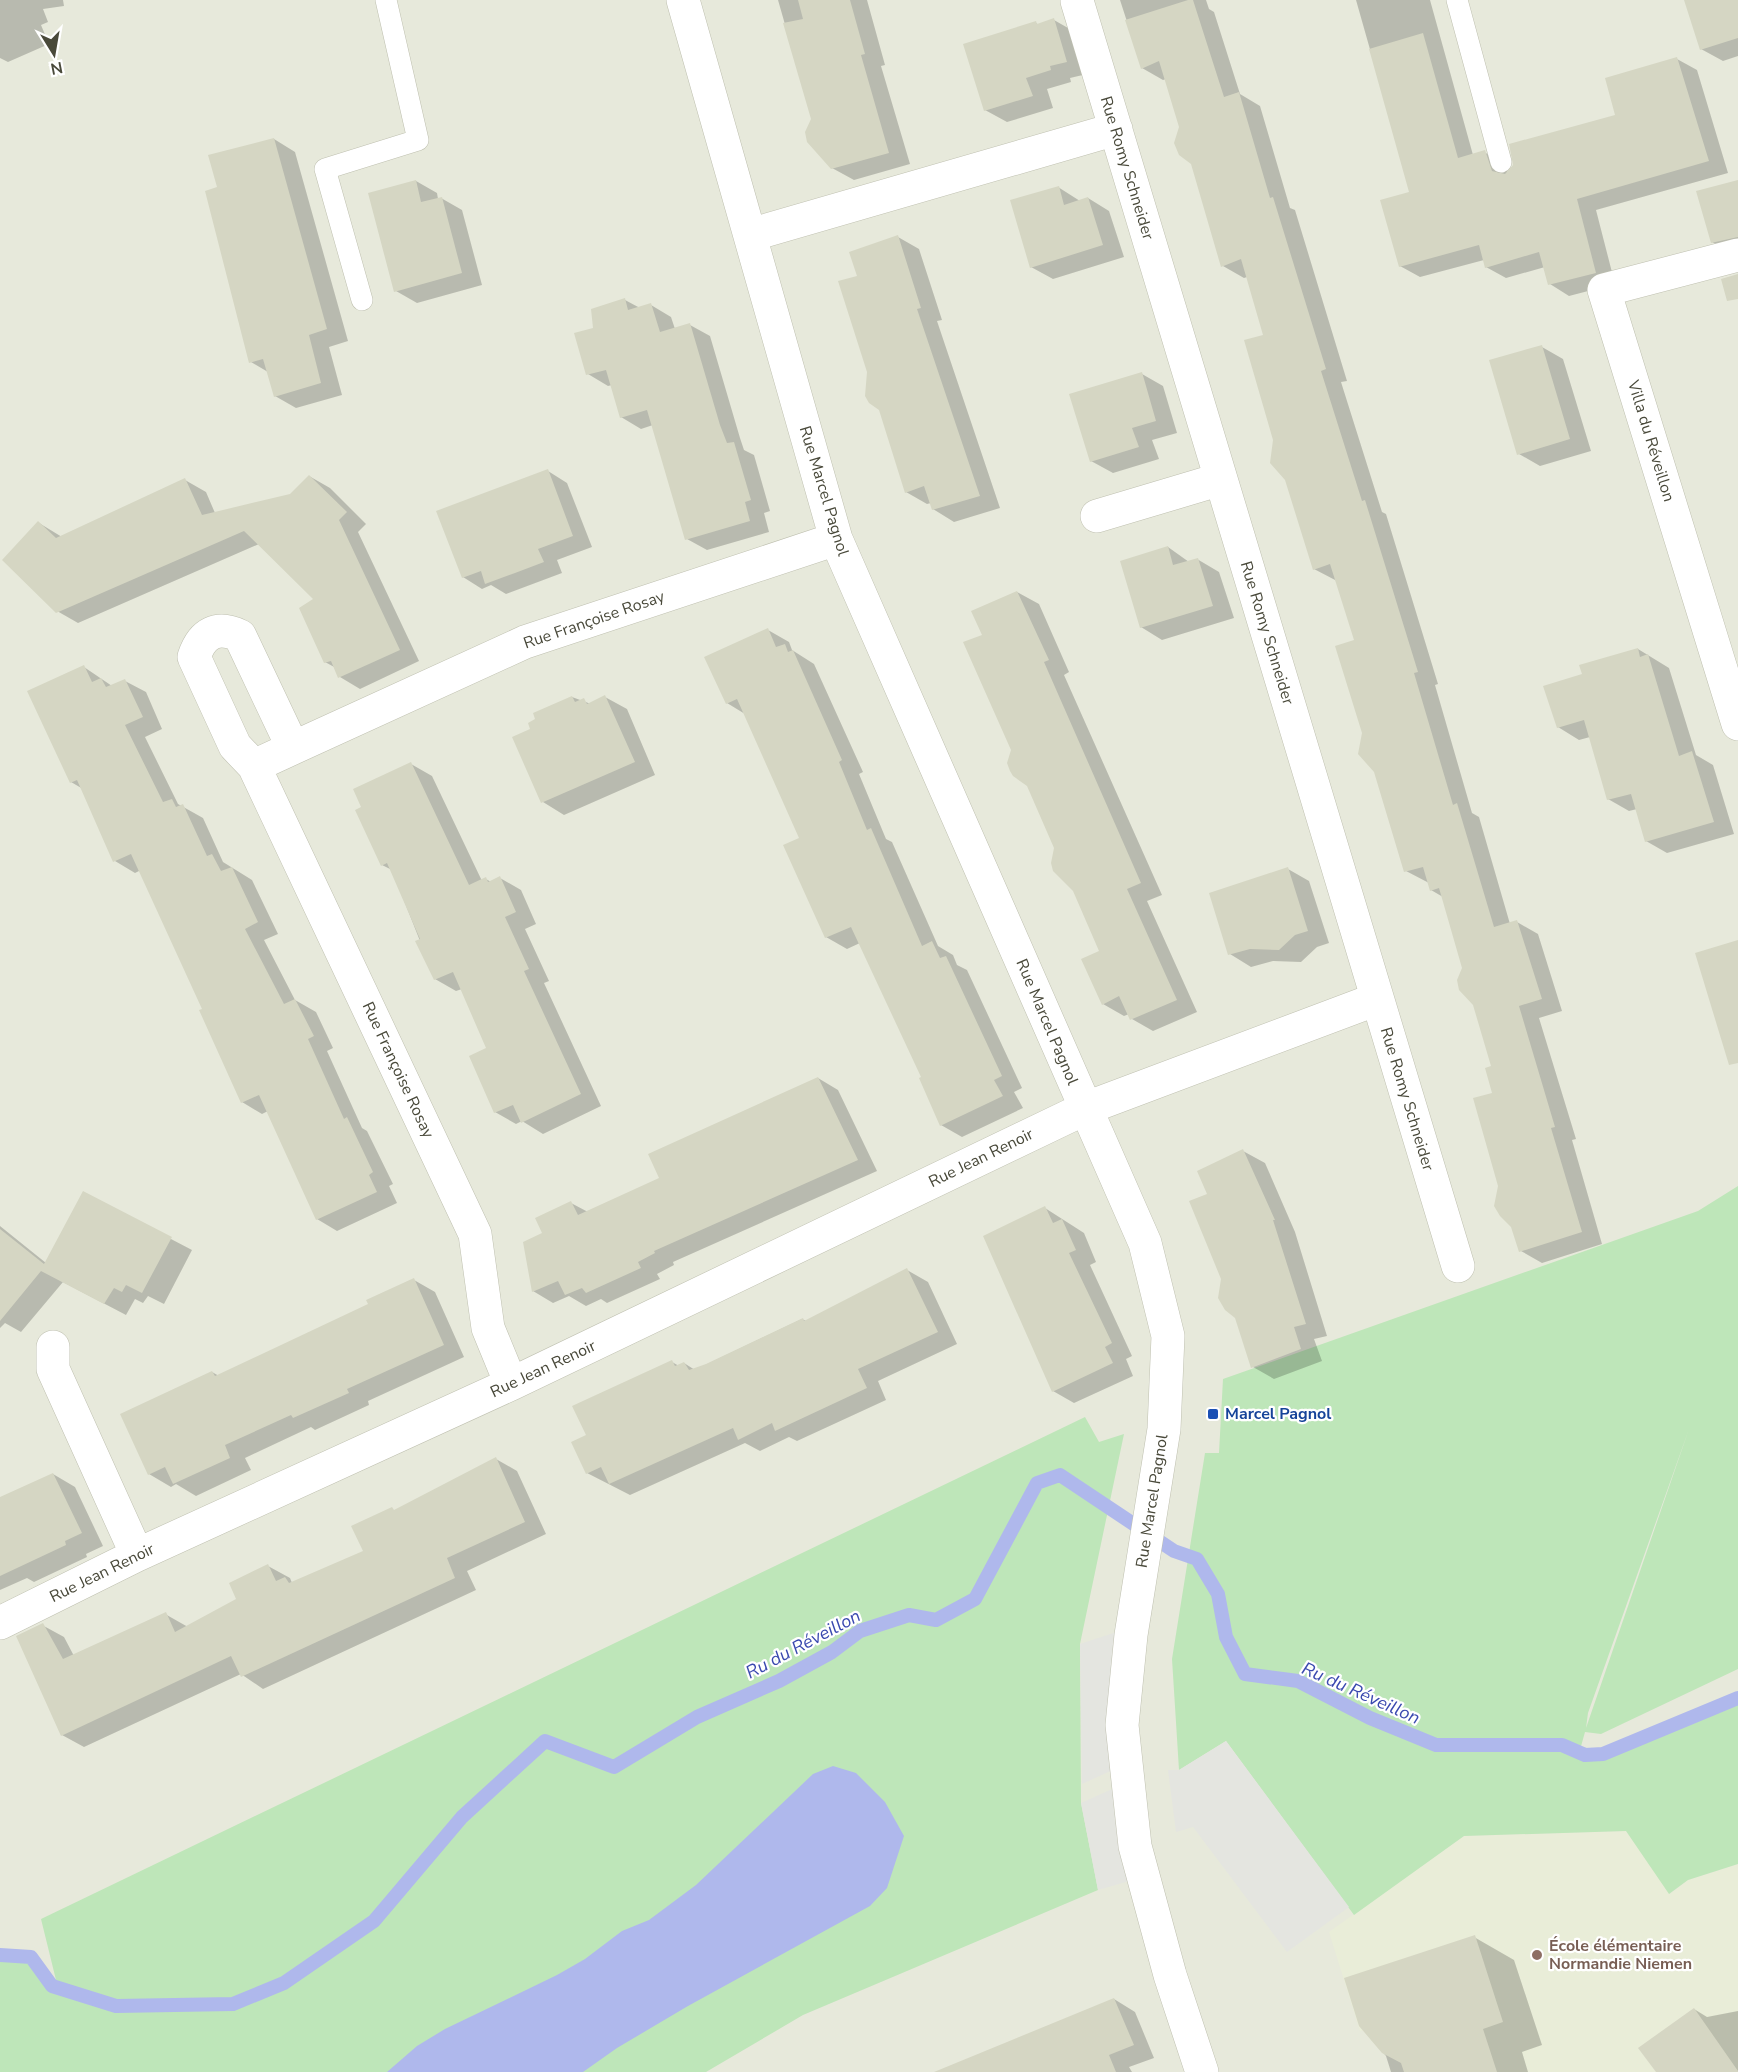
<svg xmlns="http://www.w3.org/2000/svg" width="1738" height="2072" font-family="'Nunito Sans',sans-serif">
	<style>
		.residential { fill: #e7e9db }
		.education { fill: #e9edd8 }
		.green { fill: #bee6b9; fill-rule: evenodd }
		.parking { fill: #e4e5e0 }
		.water { fill: #afb8ec }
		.shadow { fill: #0003 }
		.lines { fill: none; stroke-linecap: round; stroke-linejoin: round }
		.stream { stroke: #afb8ec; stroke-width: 14 }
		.building { fill: #d5d6c3 }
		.service-casing { stroke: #bfc0b0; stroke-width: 22 }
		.minor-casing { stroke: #bfc0b0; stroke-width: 34 }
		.service { stroke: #fff; stroke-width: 21 }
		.minor { stroke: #fff; stroke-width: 33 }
		.transit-dot { fill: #1a4fb4; stroke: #fff; stroke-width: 2 }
		.education-dot { fill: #8d6e63; stroke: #fff; stroke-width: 2 }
		.labels { text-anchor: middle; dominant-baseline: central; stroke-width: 4.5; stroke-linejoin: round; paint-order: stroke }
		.street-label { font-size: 16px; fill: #49493a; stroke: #fff }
		.transit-label { font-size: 16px; font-weight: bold; fill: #164399; stroke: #fff; text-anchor: start }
		.education-label { font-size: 16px; font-weight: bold; fill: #785e54; stroke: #fff; text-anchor: start }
		.water-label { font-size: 18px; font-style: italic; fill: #3a49af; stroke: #fff }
	</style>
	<rect width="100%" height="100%" fill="#f4f5ed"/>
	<path class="residential" d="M 0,0 L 1738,0 L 1738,2072 L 0,2072 Z"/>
	<path class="education" d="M 1626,1831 L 1670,1894 L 1688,1880 L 1738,1864 L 1738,2072 L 1404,2072 L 1398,2054 L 1387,2055 L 1381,2052 L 1372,2027 L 1360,2031 L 1329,1932 L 1464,1836 Z"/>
	<path class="green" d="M 1738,1186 L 1738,1669 L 1601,1734 L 1585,1732 L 1578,1757 L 1596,1761 L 1626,1751 L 1670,1727 L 1738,1701 L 1738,1864 L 1688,1880 L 1669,1894 L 1626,1831 L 1464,1836 L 1354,1915 L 1226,1741 L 1179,1770 L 1172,1659 L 1205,1453 L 1219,1453 L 1223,1379 L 1698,1211 ZM 1689,1429 L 1586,1728 L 1588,1713 Z
		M 1085,1417 L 1099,1442 L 1124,1434 L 1080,1644 L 1081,1803 L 1098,1890 L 803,2015 L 706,2072 L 0,2072 L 0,1953 L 35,1955 L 56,1980 L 41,1919 Z"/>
	<path class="parking" d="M 1132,1627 L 1126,1764 L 1082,1784 L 1080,1644 Z
		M 1226,1741 L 1349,1907 L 1287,1952 L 1193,1827 L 1176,1832 L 1168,1770 L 1179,1770 Z
		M 1128,1782 L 1143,1877 L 1098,1890 L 1081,1803 Z"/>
	<path class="water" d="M 833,1766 L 856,1773 L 885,1802 L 904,1836 L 887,1888 L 870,1906 L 688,2006 L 617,2048 L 583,2072 L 387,2072 L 417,2046 L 445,2029 L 557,1975 L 585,1959 L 622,1931 L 649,1920 L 696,1885 L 813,1774 Z"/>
	<path class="shadow" d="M 0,0 L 63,0 L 64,6 L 43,9 L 48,22 L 41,25 L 49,44 L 8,62 L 0,58 Z
		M 778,0 L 867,0 L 885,65 L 881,66 L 910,164 L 854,180 L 832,168 L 812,119 Z
		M 1120,0 L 1206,0 L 1209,9 L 1214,12 L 1240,94 L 1260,106 L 1290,208 L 1295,210 L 1347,381 L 1341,382 L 1382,512 L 1386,514 L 1438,684 L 1435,685 L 1472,813 L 1479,817 L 1510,924 L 1517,922 L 1538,934 L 1562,1011 L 1539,1018 L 1576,1139 L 1572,1140 L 1602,1244 L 1542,1263 L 1521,1251 L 1500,1186 L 1493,1067 L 1443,897 L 1431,890 L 1429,883 L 1406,871 L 1364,733 L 1356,641 L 1337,581 L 1314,569 L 1275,440 L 1265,336 L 1247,277 L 1244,278 L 1223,266 L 1166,79 L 1163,80 L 1142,68 Z
		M 1356,0 L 1430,0 L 1473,155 L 1484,152 L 1504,164 L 1508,173 L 1617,116 L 1677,59 L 1697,70 L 1728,173 L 1596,210 L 1615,284 L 1569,296 L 1550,284 L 1545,267 L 1506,278 L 1486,267 L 1484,260 L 1420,277 L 1400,266 L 1411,194 Z
		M 1685,0 L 1738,0 L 1738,56 L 1723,61 L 1701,49 Z
		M 1054,20 L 1075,32 L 1087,74 L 1070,78 L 1071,82 L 1047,89 L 1053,108 L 1007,122 L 985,110 L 1036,23 L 1039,25 Z
		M 274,139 L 295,152 L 348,341 L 329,347 L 342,395 L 296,408 L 275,396 L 268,372 L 251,362 L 219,188 Z
		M 416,181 L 437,193 L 438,199 L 441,198 L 462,210 L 482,285 L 417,303 L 396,291 Z
		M 1738,186 L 1738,252 L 1732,253 L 1712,242 Z
		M 1058,187 L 1080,201 L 1088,198 L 1109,211 L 1124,257 L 1053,279 L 1031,267 Z
		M 898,237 L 919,249 L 942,320 L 937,321 L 1000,508 L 954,522 L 933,509 L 931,503 L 927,504 L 906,492 L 869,372 L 859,277 Z
		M 625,300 L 640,308 L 651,305 L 671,317 L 675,329 L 690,325 L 710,336 L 740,438 L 744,450 L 754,455 L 770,511 L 764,513 L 769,532 L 707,550 L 687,539 L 653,425 L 641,429 L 621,417 L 612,385 L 608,386 L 588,374 L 595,329 Z
		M 1542,347 L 1563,359 L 1591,451 L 1540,466 L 1519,454 Z
		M 1142,374 L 1163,386 L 1177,433 L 1152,440 L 1159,459 L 1113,473 L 1091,461 Z
		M 548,471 L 567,483 L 592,547 L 557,560 L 562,573 L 506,594 L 491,585 L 482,589 L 463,577 Z
		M 309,476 L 330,488 L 366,524 L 358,532 L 419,661 L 360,689 L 340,677 L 336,668 L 325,662 L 315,599 L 259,544 L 78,623 L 57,611 L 39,523 L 62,537 L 185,480 L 206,492 L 215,513 L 291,495 Z
		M 1168,547 L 1189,562 L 1197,559 L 1219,572 L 1234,618 L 1162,640 L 1141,627 Z
		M 1017,592 L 1039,604 L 1069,672 L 1064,675 L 1162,895 L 1147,901 L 1197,1012 L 1153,1031 L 1132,1019 L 1129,1014 L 1124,1016 L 1103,1004 L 1101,952 L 1013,750 L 984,636 Z
		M 768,630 L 789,642 L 792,650 L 814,664 L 863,772 L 859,774 L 886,839 L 892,842 L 938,946 L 953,955 L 957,965 L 967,970 L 1022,1088 L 1014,1092 L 1023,1108 L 962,1137 L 941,1125 L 923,1078 L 860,943 L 847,949 L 826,937 L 801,839 L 745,714 L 727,703 Z
		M 1638,649 L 1669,668 L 1696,755 L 1713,765 L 1734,834 L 1667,853 L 1646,841 L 1637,809 L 1629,811 L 1608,799 L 1590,737 L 1579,740 L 1558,727 L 1584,675 Z
		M 84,667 L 112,686 L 125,681 L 146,692 L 162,729 L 145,737 L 178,804 L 203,818 L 223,862 L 252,880 L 278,934 L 264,940 L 295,1000 L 316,1012 L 333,1048 L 327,1051 L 362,1128 L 367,1131 L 393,1184 L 389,1186 L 397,1203 L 337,1231 L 317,1219 L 268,1111 L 262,1114 L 242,1102 L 204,1009 L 141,870 L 135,873 L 115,861 L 83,789 L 71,782 Z
		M 572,697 L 591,704 L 605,697 L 627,709 L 655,775 L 564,815 L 543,802 L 531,730 Z
		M 411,764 L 432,776 L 482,881 L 486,879 L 491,882 L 500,878 L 521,890 L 536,924 L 525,929 L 549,981 L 544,983 L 601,1106 L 543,1134 L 522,1121 L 516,1124 L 495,1112 L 488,1049 L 462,989 L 456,991 L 435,979 L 392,870 L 382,865 Z
		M 1288,869 L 1309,881 L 1329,943 L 1317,947 L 1301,962 L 1273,961 L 1251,967 L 1230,954 Z
		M 818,1078 L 838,1090 L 877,1171 L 673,1262 L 674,1265 L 657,1274 L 660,1279 L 607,1303 L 601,1299 L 586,1306 L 569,1296 L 553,1303 L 533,1291 L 544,1234 L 571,1203 L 588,1212 L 661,1179 Z
		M 1243,1151 L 1265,1163 L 1295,1232 L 1327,1336 L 1314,1339 L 1322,1361 L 1274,1379 L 1253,1367 L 1223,1279 L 1209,1195 Z
		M 83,1193 L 192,1250 L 164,1304 L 148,1296 L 143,1303 L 135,1299 L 126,1315 L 63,1282 L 21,1332 L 5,1323 L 0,1328 L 0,1226 L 46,1263 Z
		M 1045,1208 L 1084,1233 L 1096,1262 L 1090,1265 L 1132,1356 L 1126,1359 L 1133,1376 L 1074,1403 L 1053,1391 Z
		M 907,1270 L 928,1282 L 957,1344 L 878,1381 L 886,1400 L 797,1441 L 789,1437 L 760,1451 L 745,1443 L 630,1495 L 587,1473 L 588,1436 L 672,1362 L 679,1366 L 684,1363 L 695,1370 L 802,1319 L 806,1321 Z
		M 414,1280 L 435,1292 L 464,1357 L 368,1401 L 369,1405 L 315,1430 L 311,1427 L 245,1458 L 251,1470 L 196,1496 L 176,1484 L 171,1487 L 149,1474 L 212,1372 L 219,1376 L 370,1305 Z
		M 496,1459 L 517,1471 L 546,1534 L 467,1571 L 476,1590 L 263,1689 L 241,1674 L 84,1747 L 62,1735 L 42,1625 L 64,1637 L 74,1656 L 165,1614 L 188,1627 L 238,1599 L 268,1566 L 290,1578 L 292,1583 L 365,1552 L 396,1511 Z
		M 53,1474 L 75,1487 L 103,1546 L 86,1554 L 87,1557 L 34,1582 L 27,1578 L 0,1590 L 0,1498 Z
		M 1474,1937 L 1514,1960 L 1542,2045 L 1522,2052 L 1528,2072 L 1391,2072 L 1386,2056 L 1360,2025 Z
		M 1114,1999 L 1135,2012 L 1154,2058 L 1129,2067 L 1132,2072 L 937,2072 Z
		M 1694,2009 L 1707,2017 L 1738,2011 L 1738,2072 L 1657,2072 Z"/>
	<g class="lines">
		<path class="stream" d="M 0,1955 L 31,1957 L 52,1986 L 116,2006 L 233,2004 L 284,1983 L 374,1921 L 462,1817 L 545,1741 L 614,1767 L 697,1717 L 779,1681 L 832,1652 L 860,1631 L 909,1615 L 936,1620 L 975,1599 L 1037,1483 L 1060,1475 L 1174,1551 L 1197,1559 L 1218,1594 L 1226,1637 L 1245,1674 L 1298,1681 L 1370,1718 L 1436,1745 L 1562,1745 L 1585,1755 L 1603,1754 L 1738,1698"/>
	</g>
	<path class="building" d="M 798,0 L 850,0 L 865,54 L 861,55 L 889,153 L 831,169 L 807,142 L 805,132 L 811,119 L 783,23 L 803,19 Z
		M 1188,0 L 1193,0 L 1224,97 L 1239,92 L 1270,198 L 1273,197 L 1326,369 L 1321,371 L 1362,501 L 1365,500 L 1418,672 L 1414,673 L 1453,805 L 1457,803 L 1494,927 L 1517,920 L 1542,999 L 1519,1006 L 1555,1127 L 1551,1128 L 1582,1232 L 1519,1252 L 1511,1227 L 1500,1216 L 1494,1206 L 1498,1186 L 1473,1098 L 1492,1093 L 1485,1068 L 1491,1066 L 1473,1005 L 1459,990 L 1457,980 L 1462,968 L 1439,888 L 1430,891 L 1423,867 L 1404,872 L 1374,772 L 1358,754 L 1362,733 L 1335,646 L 1354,640 L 1330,564 L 1313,570 L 1285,480 L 1270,463 L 1273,440 L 1244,340 L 1263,335 L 1241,259 L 1221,267 L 1191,164 L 1179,155 L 1174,143 L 1179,127 L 1159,61 L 1141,69 L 1125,20 Z
		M 1684,0 L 1738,0 L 1738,38 L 1700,50 Z
		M 1054,18 L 1067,62 L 1050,66 L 1051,70 L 1026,78 L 1033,96 L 984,111 L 963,44 L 1036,21 L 1037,24 Z
		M 1423,33 L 1458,158 L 1485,150 L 1492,171 L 1505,174 L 1513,165 L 1509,144 L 1615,115 L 1605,78 L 1677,57 L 1709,161 L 1577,199 L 1596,273 L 1548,285 L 1539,252 L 1485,268 L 1479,245 L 1399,267 L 1380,200 L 1409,192 L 1369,49 Z
		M 274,138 L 327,329 L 309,335 L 321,383 L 274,397 L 263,359 L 249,363 L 205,191 L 217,187 L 208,155 Z
		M 416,180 L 421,202 L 442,197 L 462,273 L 394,292 L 368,193 Z
		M 1738,180 L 1738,237 L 1711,243 L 1696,191 Z
		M 1059,186 L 1064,205 L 1088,197 L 1103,245 L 1030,268 L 1010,200 Z
		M 898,235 L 921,308 L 917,309 L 980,496 L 932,510 L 924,486 L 905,493 L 879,410 L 869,403 L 865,396 L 867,372 L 838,281 L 857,276 L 849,252 Z
		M 1738,274 L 1738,299 L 1727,301 L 1721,279 Z
		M 625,298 L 628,310 L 651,303 L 660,332 L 690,323 L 720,425 L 727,443 L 734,442 L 751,500 L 745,502 L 750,521 L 685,540 L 647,410 L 620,418 L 606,370 L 586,375 L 574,333 L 593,328 L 591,309 Z
		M 1542,345 L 1570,439 L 1517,455 L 1489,360 Z
		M 1142,372 L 1156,421 L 1132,428 L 1139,447 L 1090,462 L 1069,394 Z
		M 548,469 L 573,536 L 538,549 L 544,562 L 515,573 L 485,584 L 481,571 L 462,578 L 436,511 Z
		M 309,475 L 347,512 L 339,520 L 400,650 L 338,678 L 331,661 L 324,663 L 299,608 L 313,599 L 244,531 L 56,613 L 2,560 L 38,521 L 56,538 L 185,478 L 202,515 L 290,494 Z
		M 1168,546 L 1173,565 L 1198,558 L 1213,606 L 1140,628 L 1120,561 Z
		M 1017,591 L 1049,660 L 1044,662 L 1141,883 L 1127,889 L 1177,1000 L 1130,1020 L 1119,996 L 1102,1005 L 1081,959 L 1099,951 L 1073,891 L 1053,871 L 1051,863 L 1054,848 L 1027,786 L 1013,776 L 1010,771 L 1007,763 L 1011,750 L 963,642 L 982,635 L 971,611 Z
		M 768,628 L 776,647 L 785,644 L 788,652 L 793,650 L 842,760 L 839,762 L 867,830 L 871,828 L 922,946 L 932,941 L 940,958 L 946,956 L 1002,1076 L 994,1080 L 1003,1096 L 940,1126 L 919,1078 L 921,1077 L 851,927 L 825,938 L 783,845 L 799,838 L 737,699 L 726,704 L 704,657 Z
		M 1638,648 L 1640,657 L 1648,654 L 1679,756 L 1692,751 L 1714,822 L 1645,842 L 1631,794 L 1607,800 L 1584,720 L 1557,728 L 1543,686 L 1582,674 L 1579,665 Z
		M 84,665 L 92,682 L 101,678 L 106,687 L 125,679 L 143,717 L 125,725 L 163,802 L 172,799 L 176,807 L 183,804 L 207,856 L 212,854 L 221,871 L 232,867 L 258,922 L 245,929 L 284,1004 L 295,999 L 314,1036 L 308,1039 L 344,1119 L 347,1117 L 373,1172 L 369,1175 L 377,1192 L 316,1220 L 259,1095 L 241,1103 L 199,1010 L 202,1009 L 131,854 L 113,862 L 77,780 L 70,783 L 27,691 Z
		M 605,695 L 635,762 L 541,803 L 512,737 L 530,729 L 528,723 L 535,719 L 533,713 L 572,696 L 575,702 L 584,698 L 587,704 Z
		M 411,762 L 469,885 L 486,877 L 488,882 L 500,876 L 516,912 L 505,917 L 529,969 L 524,971 L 581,1094 L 521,1123 L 513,1105 L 494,1113 L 469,1056 L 486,1048 L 453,972 L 434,980 L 415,941 L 420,939 L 387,863 L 381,866 L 355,810 L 361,807 L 353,789 Z
		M 1288,867 L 1308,931 L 1295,935 L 1279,950 L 1250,949 L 1228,955 L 1209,893 Z
		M 1738,940 L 1738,1063 L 1729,1065 L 1695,953 Z
		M 818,1077 L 858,1160 L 654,1251 L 655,1253 L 638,1262 L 641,1268 L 586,1293 L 582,1288 L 565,1295 L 558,1281 L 532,1292 L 523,1242 L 542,1233 L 535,1218 L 571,1201 L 578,1215 L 659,1178 L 648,1154 Z
		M 1243,1149 L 1275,1220 L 1273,1220 L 1306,1324 L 1294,1327 L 1301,1349 L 1251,1368 L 1235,1318 L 1225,1310 L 1218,1298 L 1221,1279 L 1189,1201 L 1207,1194 L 1197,1171 Z
		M 83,1191 L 172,1237 L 142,1293 L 126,1285 L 122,1292 L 114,1288 L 104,1304 L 41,1271 L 0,1321 L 0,1229 L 44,1264 Z
		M 1045,1206 L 1053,1223 L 1062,1219 L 1076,1250 L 1069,1253 L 1112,1343 L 1105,1347 L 1113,1363 L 1052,1392 L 983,1236 Z
		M 907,1268 L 938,1332 L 858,1369 L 867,1388 L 775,1431 L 772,1423 L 738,1440 L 733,1428 L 609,1484 L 601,1467 L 586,1474 L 571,1442 L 586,1435 L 572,1406 L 672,1360 L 675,1366 L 684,1362 L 689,1370 L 706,1364 L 803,1318 L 804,1321 Z
		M 414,1278 L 444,1345 L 347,1389 L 349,1393 L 293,1418 L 291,1415 L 225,1445 L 230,1458 L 173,1484 L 165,1467 L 148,1475 L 120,1414 L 212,1371 L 215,1376 L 368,1304 L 366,1300 Z
		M 496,1457 L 525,1522 L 447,1558 L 455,1578 L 241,1677 L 231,1656 L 61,1736 L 16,1636 L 43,1623 L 63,1659 L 166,1612 L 175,1632 L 236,1599 L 229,1583 L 268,1564 L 276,1581 L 285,1577 L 289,1583 L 363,1551 L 351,1526 L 392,1507 L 394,1510 Z
		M 53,1473 L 82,1533 L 65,1541 L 66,1545 L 0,1576 L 0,1497 Z
		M 1475,1935 L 1503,2022 L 1483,2029 L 1497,2072 L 1404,2072 L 1401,2063 L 1382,2053 L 1359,2026 L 1344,1978 Z
		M 1114,1998 L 1134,2045 L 1109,2055 L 1116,2072 L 934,2072 Z
		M 1694,2008 L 1738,2071 L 1738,2072 L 1656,2072 L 1638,2048 Z"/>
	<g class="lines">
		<g class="service-casing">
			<path id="service" d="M 1457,0 L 1501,162
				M 362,300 L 325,169 L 418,140 L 386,0"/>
		</g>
		<g class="minor-casing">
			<path id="minor" d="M 683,0 L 836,539 L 1145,1243 L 1168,1336 L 1164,1429 L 1131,1635 L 1122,1725 L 1135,1846 L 1170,1975 L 1202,2072
				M 1077,1 L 1458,1266
				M 750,235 L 1116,129
				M 1738,255 L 1604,290 L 1738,724
				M 1097,516 L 1221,479
				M 293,748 L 254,766 L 235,746 L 194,657 C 202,633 217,625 240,636 L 293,748 L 525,642 L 836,539
				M 254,766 L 475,1234 L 488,1328 L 511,1384
				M 53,1347 L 53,1369 L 137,1555
				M 0,1623 L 137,1555 L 511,1384 L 1084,1109 L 1377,999"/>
		</g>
		<use href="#service" class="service"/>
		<use href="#minor" class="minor"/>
	</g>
	<rect class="transit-dot" x="1207" y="1408" width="12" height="12" rx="3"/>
	<circle class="education-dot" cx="1537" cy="1955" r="6"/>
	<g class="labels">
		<g class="street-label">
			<text transform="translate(1127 168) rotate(73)">Rue Romy Schneider</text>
			<text transform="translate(1651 441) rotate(73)">Villa du Réveillon</text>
			<text transform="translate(824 491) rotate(73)">Rue Marcel Pagnol</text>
			<text transform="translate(594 620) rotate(-19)">Rue Françoise Rosay</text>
			<text transform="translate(1267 633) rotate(73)">Rue Romy Schneider</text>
			<text transform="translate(1047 1022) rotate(67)">Rue Marcel Pagnol</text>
			<text transform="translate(398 1070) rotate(65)">Rue Françoise Rosay</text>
			<text transform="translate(1407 1099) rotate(73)">Rue Romy Schneider</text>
			<text transform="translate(981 1158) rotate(-26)">Rue Jean Renoir</text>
			<text transform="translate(543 1369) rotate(-25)">Rue Jean Renoir</text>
			<text transform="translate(1152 1501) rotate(-81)">Rue Marcel Pagnol</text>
			<text transform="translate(102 1573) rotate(-26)">Rue Jean Renoir</text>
		</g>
		<g class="transit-label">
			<text x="1225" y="1414">Marcel Pagnol</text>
		</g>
		<g class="education-label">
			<text x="1549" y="1946">École élémentaire<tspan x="1549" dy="18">Normandie Niemen</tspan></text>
		</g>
		<g class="water-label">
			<text transform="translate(803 1644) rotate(-28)">Ru du Réveillon</text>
			<text transform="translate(1361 1693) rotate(24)">Ru du Réveillon</text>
		</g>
	</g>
	<g transform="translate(54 54) rotate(169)" stroke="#ffffff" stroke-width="4.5" paint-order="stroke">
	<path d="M0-4.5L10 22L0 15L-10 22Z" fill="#49493a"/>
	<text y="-9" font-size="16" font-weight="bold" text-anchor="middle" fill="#49493a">N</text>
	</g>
</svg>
